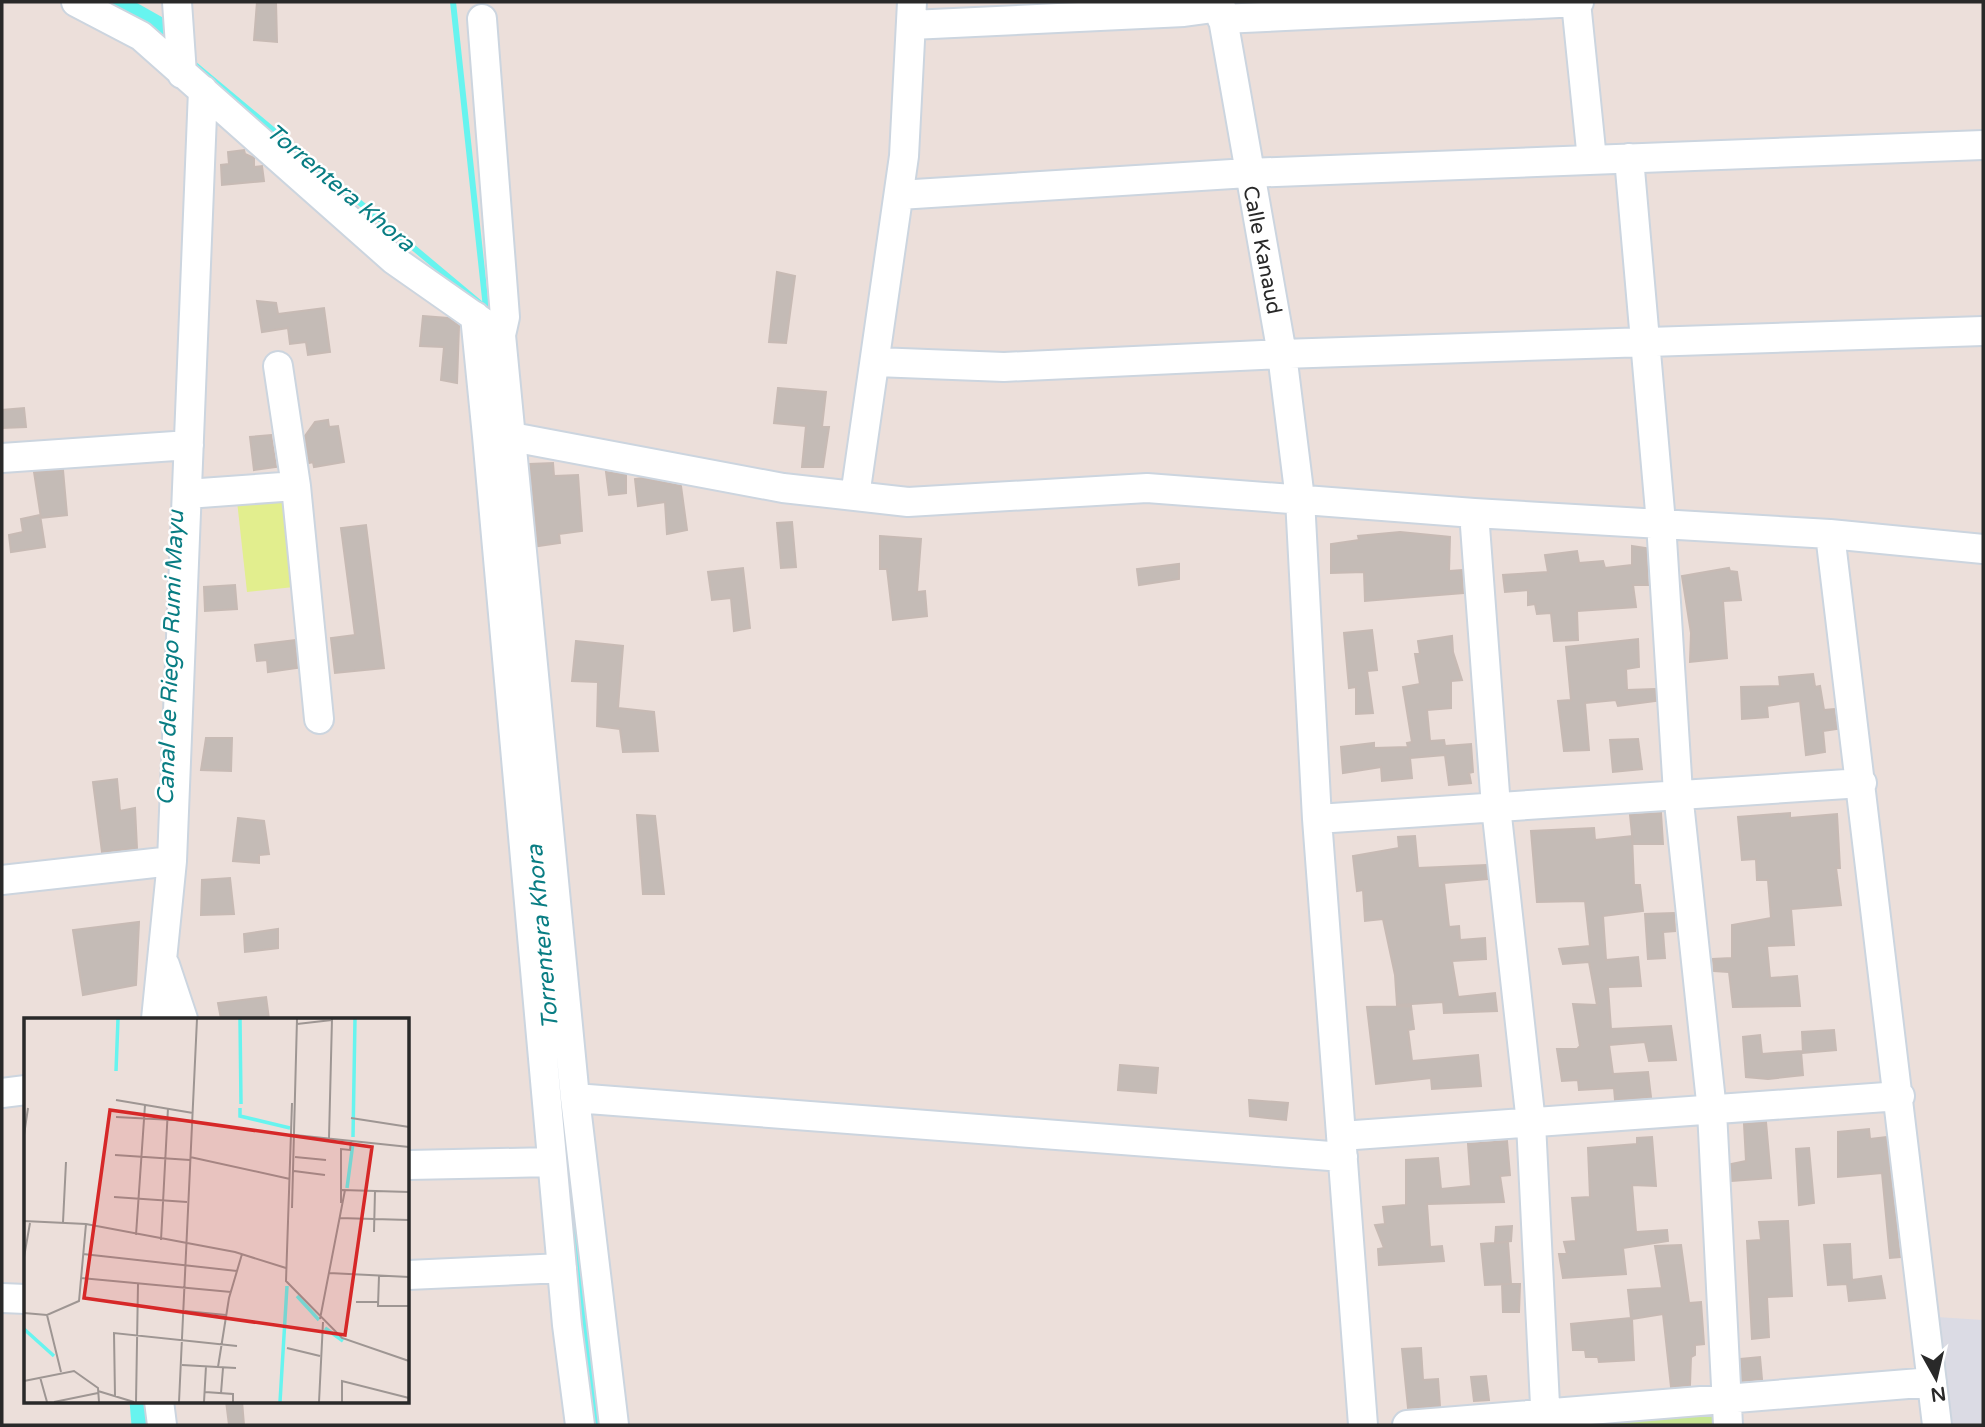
<svg xmlns="http://www.w3.org/2000/svg" width="1985" height="1427" font-family="'Varela Round',sans-serif">
	<style>
		.industrial { fill: #dbdbe4 }
		.green { fill: #c8e693 }
		.pitch { fill: #e2ee8e }
		.lines { fill: none; stroke-linecap: round; stroke-linejoin: round }
		.stream { stroke: #67f4ef; stroke-width: 6 }
		.canal { stroke: #67f4ef; stroke-width: 21 }
		.building { fill: #c4bbb6; stroke: #c7bab4; stroke-width: 2 }
		.minor-casing { stroke: #ccd5df; stroke-width: 32 }
		.minor { stroke: #fff; stroke-width: 28 }
		.labels { text-anchor: middle; dominant-baseline: central; stroke-width: 5; stroke-linejoin: round; paint-order: stroke }
		.street-label { font-size: 21px; fill: #292929; stroke: #fff }
		.water-label { font-size: 23px; font-style: italic; fill: #097d83; stroke: #fff }
		.inset-river { fill: none; stroke: #67f4ef; stroke-width: 3.5 }
		.inset-road { fill: none; stroke: #9e9693; stroke-width: 2 }
		.view { fill: #d62828; fill-opacity: 0.15; stroke: #d62828; stroke-width: 3.5 }
		.inset-edge { fill: none; stroke: #292929; stroke-width: 3.5 }
	</style>
	<rect width="100%" height="100%" fill="#ecdfda"/>
	<path class="industrial" d="M 1937,1317 L 1983,1320 L 1983,1425 L 1950,1425 Z"/>
	<path class="green" d="M 1706,1408 L 1714,1414 L 1715,1425 L 1564,1425 Z"/>
	<path class="pitch" d="M 284,496 L 294,587 L 247,592 L 237,501 Z"/>
	<g class="lines">
		<path class="stream" d="M 453,2 L 486,308
			M 194,64 L 482,305
			M 562,1118 L 597,1425"/>
		<path class="canal" d="M 114,2 L 158,27
			M 140,1401 L 142,1425"/>
	</g>
	<path class="building" d="M 257,2 L 276,2 L 277,42 L 254,40 Z
		M 244,150 L 245,154 L 254,158 L 254,167 L 262,166 L 264,181 L 222,185 L 221,165 L 229,164 L 228,152 Z
		M 777,272 L 795,276 L 786,343 L 769,342 Z
		M 257,301 L 276,303 L 278,314 L 324,308 L 330,352 L 308,355 L 306,342 L 290,344 L 288,328 L 262,332 Z
		M 423,316 L 448,318 L 459,326 L 457,383 L 441,380 L 444,347 L 420,346 Z
		M 778,388 L 826,392 L 822,427 L 829,427 L 823,467 L 802,467 L 806,426 L 774,423 Z
		M 24,408 L 26,427 L 2,428 L 2,410 Z
		M 328,420 L 329,427 L 338,426 L 344,462 L 314,467 L 313,462 L 309,463 L 305,436 L 315,422 Z
		M 271,435 L 276,467 L 254,470 L 250,437 Z
		M 553,463 L 554,476 L 578,475 L 582,531 L 559,534 L 560,543 L 538,546 L 530,464 Z
		M 63,470 L 67,515 L 41,518 L 34,472 Z
		M 606,472 L 626,475 L 626,493 L 609,495 Z
		M 642,478 L 681,486 L 687,530 L 667,534 L 665,502 L 638,506 L 635,479 Z
		M 40,515 L 45,547 L 11,552 L 9,535 L 23,532 L 21,519 Z
		M 792,522 L 796,567 L 781,568 L 777,523 Z
		M 366,525 L 384,668 L 335,673 L 331,638 L 355,635 L 341,528 Z
		M 1400,532 L 1450,537 L 1449,571 L 1462,570 L 1463,593 L 1365,601 L 1364,572 L 1331,573 L 1331,544 L 1359,540 L 1358,536 Z
		M 880,536 L 921,539 L 917,592 L 925,591 L 927,616 L 893,620 L 887,569 L 880,569 Z
		M 1632,546 L 1646,548 L 1648,585 L 1633,585 L 1636,607 L 1577,611 L 1578,640 L 1554,641 L 1551,613 L 1537,614 L 1535,604 L 1528,605 L 1528,590 L 1505,592 L 1503,575 L 1548,572 L 1545,555 L 1577,551 L 1579,563 L 1603,561 L 1605,568 L 1632,565 Z
		M 1179,564 L 1179,579 L 1139,585 L 1137,569 Z
		M 743,568 L 750,628 L 734,631 L 731,598 L 712,600 L 708,572 Z
		M 1729,568 L 1730,571 L 1737,572 L 1741,600 L 1723,601 L 1727,658 L 1690,662 L 1691,633 L 1682,576 Z
		M 235,585 L 237,609 L 205,611 L 204,587 Z
		M 1372,630 L 1377,670 L 1367,671 L 1373,713 L 1356,714 L 1356,687 L 1349,688 L 1344,633 Z
		M 1452,636 L 1453,652 L 1462,680 L 1451,681 L 1451,708 L 1427,710 L 1430,741 L 1444,740 L 1445,746 L 1471,744 L 1473,772 L 1469,773 L 1471,783 L 1449,785 L 1445,755 L 1410,758 L 1412,778 L 1382,781 L 1381,767 L 1343,773 L 1341,747 L 1374,743 L 1374,748 L 1408,747 L 1407,743 L 1412,742 L 1403,687 L 1420,684 L 1415,654 L 1420,654 L 1418,641 Z
		M 1638,639 L 1639,667 L 1626,669 L 1627,690 L 1655,689 L 1656,701 L 1618,706 L 1616,700 L 1585,703 L 1589,750 L 1564,751 L 1558,701 L 1571,700 L 1566,647 Z
		M 295,640 L 297,668 L 268,672 L 267,660 L 257,661 L 255,645 Z
		M 576,641 L 623,646 L 618,708 L 654,712 L 658,751 L 623,752 L 620,729 L 597,726 L 598,682 L 572,681 Z
		M 1813,674 L 1815,687 L 1820,686 L 1824,710 L 1834,709 L 1837,729 L 1823,731 L 1825,752 L 1806,755 L 1800,701 L 1767,706 L 1768,717 L 1742,719 L 1741,687 L 1780,686 L 1779,677 Z
		M 206,738 L 232,738 L 231,771 L 201,770 Z
		M 1638,739 L 1642,769 L 1613,772 L 1610,740 Z
		M 117,779 L 120,811 L 135,808 L 137,848 L 102,852 L 93,782 Z
		M 1661,813 L 1663,844 L 1633,844 L 1630,815 Z
		M 1790,813 L 1790,818 L 1837,814 L 1840,868 L 1836,868 L 1841,905 L 1791,909 L 1794,945 L 1767,946 L 1770,978 L 1797,976 L 1800,1006 L 1733,1007 L 1729,972 L 1714,971 L 1713,959 L 1732,958 L 1732,925 L 1771,918 L 1768,880 L 1757,880 L 1756,859 L 1742,860 L 1738,817 Z
		M 637,815 L 655,816 L 664,894 L 643,894 Z
		M 238,818 L 264,821 L 269,854 L 259,855 L 259,863 L 233,861 Z
		M 1594,828 L 1595,840 L 1632,836 L 1634,885 L 1640,885 L 1643,911 L 1603,916 L 1606,960 L 1638,957 L 1641,986 L 1608,987 L 1611,1029 L 1671,1026 L 1676,1060 L 1649,1061 L 1645,1042 L 1609,1045 L 1613,1074 L 1648,1072 L 1651,1097 L 1615,1100 L 1614,1088 L 1579,1090 L 1578,1080 L 1562,1081 L 1557,1049 L 1577,1049 L 1580,1046 L 1573,1004 L 1597,1005 L 1589,962 L 1563,964 L 1559,949 L 1590,946 L 1585,901 L 1537,902 L 1531,831 Z
		M 1415,836 L 1418,868 L 1486,865 L 1487,879 L 1444,883 L 1449,927 L 1459,926 L 1460,940 L 1485,938 L 1486,959 L 1452,961 L 1458,997 L 1495,993 L 1497,1011 L 1444,1013 L 1443,1002 L 1397,1005 L 1395,975 L 1383,919 L 1365,921 L 1363,890 L 1357,891 L 1353,856 L 1399,848 L 1398,837 Z
		M 230,878 L 234,914 L 201,915 L 202,880 Z
		M 1674,913 L 1675,931 L 1663,932 L 1665,958 L 1648,959 L 1645,914 Z
		M 139,922 L 136,985 L 83,995 L 73,930 Z
		M 278,929 L 278,948 L 245,952 L 244,934 Z
		M 266,997 L 269,1019 L 221,1019 L 218,1003 Z
		M 1411,1006 L 1414,1029 L 1408,1030 L 1412,1061 L 1478,1055 L 1481,1086 L 1432,1089 L 1431,1078 L 1376,1084 L 1367,1007 Z
		M 1834,1030 L 1836,1050 L 1803,1053 L 1802,1032 Z
		M 1760,1035 L 1762,1054 L 1801,1051 L 1803,1075 L 1768,1079 L 1746,1077 L 1743,1037 Z
		M 1120,1065 L 1158,1068 L 1156,1093 L 1118,1090 Z
		M 1249,1100 L 1288,1103 L 1286,1120 L 1250,1116 Z
		M 1766,1122 L 1771,1178 L 1732,1181 L 1731,1164 L 1746,1161 L 1744,1124 Z
		M 1869,1129 L 1870,1139 L 1886,1137 L 1900,1257 L 1890,1258 L 1882,1173 L 1838,1177 L 1838,1132 Z
		M 1652,1137 L 1656,1186 L 1632,1185 L 1636,1232 L 1667,1230 L 1668,1241 L 1623,1248 L 1626,1274 L 1563,1278 L 1559,1254 L 1567,1254 L 1564,1242 L 1576,1241 L 1572,1198 L 1590,1197 L 1588,1148 L 1637,1144 L 1637,1138 Z
		M 1507,1141 L 1510,1175 L 1500,1176 L 1504,1202 L 1427,1204 L 1430,1247 L 1442,1246 L 1444,1261 L 1379,1265 L 1378,1249 L 1384,1248 L 1375,1225 L 1385,1224 L 1383,1207 L 1406,1205 L 1406,1160 L 1438,1158 L 1441,1189 L 1471,1186 L 1468,1144 Z
		M 1809,1148 L 1814,1203 L 1799,1205 L 1796,1149 Z
		M 1788,1221 L 1792,1296 L 1767,1297 L 1769,1337 L 1752,1339 L 1747,1241 L 1761,1240 L 1759,1222 Z
		M 1512,1226 L 1511,1241 L 1495,1243 L 1496,1227 Z
		M 1508,1242 L 1511,1284 L 1485,1285 L 1481,1244 Z
		M 1850,1244 L 1852,1280 L 1881,1276 L 1885,1298 L 1849,1301 L 1847,1284 L 1828,1285 L 1824,1245 Z
		M 1681,1245 L 1689,1303 L 1701,1302 L 1704,1344 L 1695,1345 L 1695,1355 L 1691,1357 L 1690,1385 L 1671,1387 L 1663,1314 L 1632,1319 L 1634,1360 L 1599,1362 L 1598,1357 L 1586,1357 L 1585,1350 L 1573,1350 L 1571,1324 L 1631,1318 L 1628,1290 L 1662,1288 L 1655,1246 Z
		M 1502,1284 L 1520,1284 L 1519,1312 L 1503,1312 Z
		M 1421,1348 L 1423,1380 L 1438,1379 L 1440,1406 L 1408,1408 L 1402,1349 Z
		M 1760,1357 L 1762,1379 L 1742,1381 L 1741,1359 Z
		M 1486,1376 L 1489,1400 L 1474,1401 L 1471,1377 Z
		M 226,1401 L 242,1401 L 244,1425 L 229,1425 Z"/>
	<g class="lines">
		<g class="minor-casing">
			<path id="minor" d="M 76,2 L 141,36 L 394,260 L 501,335 L 575,1098 L 614,1425
				M 177,2 L 182,74
				M 1220,2 L 1282,354 L 1300,499 L 1317,819 L 1363,1425
				M 1576,2 L 1592,160
				M 482,19 L 505,317 L 501,335
				M 1222,19 L 1579,2
				M 911,25 L 1184,12 L 1221,7
				M 1629,158 L 1661,523 L 1678,793 L 1712,1111 L 1728,1425
				M 899,195 L 1248,173 L 1983,145
				M 475,316 L 487,436 L 512,437 L 783,488 L 908,502 L 1147,488 L 1474,513 L 1830,534 L 1983,549
				M 876,362 L 1004,367 L 1282,354 L 1983,331
				M 278,366 L 296,486 L 319,719
				M 487,436 L 567,1325 L 580,1425
				M 2,458 L 189,445
				M 187,494 L 296,486
				M 855,496 L 904,156 L 912,2
				M 1474,513 L 1496,807 L 1531,1123 L 1546,1425
				M 1830,534 L 1937,1425
				M 1317,819 L 1862,783
				M 2,880 L 172,861
				M 165,965 L 183,1019
				M 156,1019 L 172,861 L 203,90
				M 2,1093 L 26,1090
				M 575,1098 L 1343,1157
				M 1341,1136 L 1900,1096
				M 408,1165 L 552,1162
				M 408,1275 L 562,1268
				M 2,1298 L 26,1299
				M 159,1401 L 162,1425
				M 1407,1425 L 1932,1382"/>
		</g>
		<use href="#minor" class="minor"/>
	</g>
	<g class="labels">
		<g class="street-label">
			<text transform="translate(1262 250) rotate(79)">Calle Kanaud</text>
		</g>
		<g class="water-label">
			<text transform="translate(340 188) rotate(40)">Torrentera Khora</text>
			<text transform="translate(171 658) rotate(-88)">Canal de Riego Rumi Mayu</text>
			<text transform="translate(543 937) rotate(-95)">Torrentera Khora</text>
		</g>
	</g>
	<g transform="translate(24 1018)">
		<rect width="385" height="385" fill="#ecdfda"/>
		<path class="inset-river" d="M 216,1 L 217,86M 92,53 L 94,1M 216,90 L 216,98 L 266,110M 329,119 L 331,1M 323,170 L 329,125M 273,278 L 295,302M 301,310 L 319,323M 0,311 L 30,338M 256,384 L 263,268"/>
		<path class="inset-road" d="M 273,6 L 308,2M 92,82 L 169,95M 268,85 L 262,263 L 318,320 L 385,343M 92,99 L 168,103M 327,100 L 385,109M 0,117 L 4,90M 271,117 L 385,129M 305,120 L 308,1M 91,137 L 166,142M 166,139 L 266,161M 271,139 L 302,142M 270,153 L 301,157M 318,172 L 385,174M 90,179 L 163,184M 317,185 L 317,131 L 326,132 L 327,122M 268,190 L 273,1M 315,200 L 385,202M 0,203 L 62,206 L 211,234 L 262,250M 39,204 L 42,144M 350,214 L 351,173M 112,217 L 121,87M 137,222 L 144,90M 59,236 L 213,253M 0,239 L 6,205M 305,255 L 385,259M 355,258 L 354,288 L 385,288M 57,260 L 207,274M 332,284 L 354,284M 161,293 L 202,297M 0,295 L 23,297 L 55,283 L 62,206M 23,297 L 37,354M 296,301 L 321,172M 263,330 L 296,338M 158,347 L 212,350M 194,349 L 205,280 L 218,236M 16,359 L 23,384M 0,363 L 50,353 L 74,370 L 75,384M 74,373 L 110,384M 181,374 L 209,376 L 209,384M 197,375 L 199,350M 91,378 L 90,315 L 213,328M 30,384 L 74,375M 112,384 L 114,266M 155,384 L 173,1M 180,384 L 182,348M 295,384 L 299,304M 318,384 L 318,363 L 385,380"/>
		<path class="view" d="M 86,92 L 348,129 L 321,317 L 60,280 Z"/>
		<rect width="385" height="385" class="inset-edge"/>
	</g>
	<rect width="1985" height="1427" fill="none" stroke="#292929" stroke-width="7"/>
	<g transform="translate(1936 1378) rotate(172)" stroke="#ffffff" stroke-width="5" paint-order="stroke">
	<path d="M0-5L12 26L0 18L-12 26Z" fill="#292929"/>
	<text y="-10" font-size="19" font-weight="bold" text-anchor="middle" fill="#292929">N</text>
	</g>
</svg>
